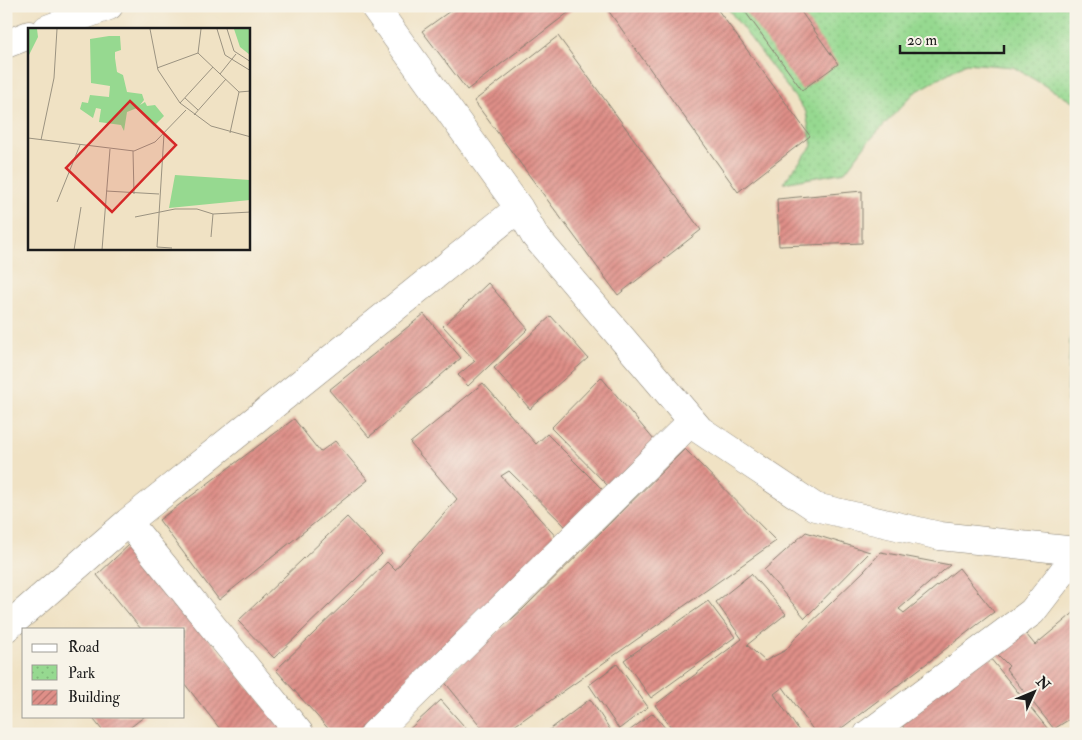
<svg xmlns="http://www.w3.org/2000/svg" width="1082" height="740" font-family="'IM FELL Double Pica',serif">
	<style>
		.park { fill: url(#park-dots); stroke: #597a56 }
		.building { fill: url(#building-hatch) }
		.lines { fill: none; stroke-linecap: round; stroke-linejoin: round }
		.minor-casing { stroke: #867f70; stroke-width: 29 }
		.minor { stroke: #fff; stroke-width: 28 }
		.inset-road { fill: none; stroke: #9b9381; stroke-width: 1 }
		.view { fill: #d62828; fill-opacity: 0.15; stroke: #d62828; stroke-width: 2.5 }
		.inset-edge { fill: none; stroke: #1c1c1c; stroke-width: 2.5 }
	</style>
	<defs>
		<pattern id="park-dots" width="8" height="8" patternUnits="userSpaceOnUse" patternTransform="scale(1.25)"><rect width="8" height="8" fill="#96d990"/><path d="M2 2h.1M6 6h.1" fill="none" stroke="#81ba7c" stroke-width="1.8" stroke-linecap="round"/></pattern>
		<pattern id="building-hatch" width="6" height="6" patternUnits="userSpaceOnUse" patternTransform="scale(1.25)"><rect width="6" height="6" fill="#df8f88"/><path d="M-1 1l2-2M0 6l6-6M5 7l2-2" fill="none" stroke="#b4746e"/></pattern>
	</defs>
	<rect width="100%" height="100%" fill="#f7f3e8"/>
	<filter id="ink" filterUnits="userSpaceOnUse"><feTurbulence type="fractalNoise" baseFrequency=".02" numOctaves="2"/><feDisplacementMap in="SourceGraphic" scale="10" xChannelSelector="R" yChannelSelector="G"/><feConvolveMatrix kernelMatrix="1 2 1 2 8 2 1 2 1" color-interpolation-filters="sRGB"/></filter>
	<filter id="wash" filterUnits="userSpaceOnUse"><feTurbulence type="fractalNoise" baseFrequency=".0096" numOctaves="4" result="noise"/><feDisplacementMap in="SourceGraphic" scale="20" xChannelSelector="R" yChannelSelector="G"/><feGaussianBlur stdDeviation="1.12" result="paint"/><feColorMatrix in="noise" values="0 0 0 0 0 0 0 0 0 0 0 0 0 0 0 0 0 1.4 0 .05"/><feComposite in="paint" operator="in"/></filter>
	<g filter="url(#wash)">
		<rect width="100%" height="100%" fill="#f0e2c4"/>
		<path class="park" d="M 726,6 L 1076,6 L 1076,104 L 1013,67 L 966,63 L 914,93 L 867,143 L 845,172 L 783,183 L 812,146 L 806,112 Z
			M 1076,228 L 1076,401 L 1067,402 Z"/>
		<g id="blocks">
			<path class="building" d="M 457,6 L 577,6 L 467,90 L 422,31 Z
				M 605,6 L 715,6 L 810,136 L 738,192 Z
				M 741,6 L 797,6 L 838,64 L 802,90 Z
				M 558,36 L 701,230 L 618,295 L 474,101 Z
				M 862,191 L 862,243 L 779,246 L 777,199 Z
				M 488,283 L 528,329 L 468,386 L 458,375 L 475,361 L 443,326 Z
				M 424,314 L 461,358 L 369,437 L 329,390 Z
				M 551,316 L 588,358 L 530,409 L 494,368 Z
				M 601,377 L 659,446 L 612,490 L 551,428 Z
				M 483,383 L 536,444 L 547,434 L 607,494 L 570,531 L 509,471 L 501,476 L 559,540 L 365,734 L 333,734 L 276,670 L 387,562 L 395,570 L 457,499 L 410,443 Z
				M 294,419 L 320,452 L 335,441 L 368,480 L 219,600 L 159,520 Z
				M 685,449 L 776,541 L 503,734 L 487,734 L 443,680 L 523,609 Z
				M 347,517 L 382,554 L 274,658 L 238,621 Z
				M 806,532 L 870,552 L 805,618 L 764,570 Z
				M 130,544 L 288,734 L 224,734 L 184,683 L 184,629 L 141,629 L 97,575 Z
				M 881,552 L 950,565 L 899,609 L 904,613 L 959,568 L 994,612 L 834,734 L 816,734 L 783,687 L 774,694 L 801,734 L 676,734 L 655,705 L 742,639 L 716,602 L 751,574 L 786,614 L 747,645 L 765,661 L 786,650 L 797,636 L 865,570 Z
				M 708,601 L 735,637 L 651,698 L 624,660 Z
				M 1076,611 L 1076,715 L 1054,729 L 1006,669 L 1009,666 L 996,653 L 1022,629 L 1035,645 Z
				M 986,653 L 1052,734 L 908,734 L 898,719 Z
				M 617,664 L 648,707 L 619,729 L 589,685 Z
				M 590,699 L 613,734 L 544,734 Z
				M 441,700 L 471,734 L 404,734 Z
				M 653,713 L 670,734 L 625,734 Z
				M 91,716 L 145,716 L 122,734 L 105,734 Z"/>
		</g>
	</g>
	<g filter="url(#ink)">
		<use href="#blocks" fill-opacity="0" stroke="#867f70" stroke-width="1"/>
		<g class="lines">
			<g class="minor-casing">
				<path id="minor" d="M 374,6 L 519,208 L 535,236 L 700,430 L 815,507 L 940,536 L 1076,551
					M 47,29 L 109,6
					M 6,44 L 29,35
					M 128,522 L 300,734
					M 6,628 L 128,522 L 519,208
					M 374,734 L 692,421
					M 868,734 L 1032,612 L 1076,555"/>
			</g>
			<use href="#minor" class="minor"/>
		</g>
	</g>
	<g transform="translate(28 28)">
		<rect width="222" height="222" fill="#f0e2c4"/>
		<path d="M 206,1 L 222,1 L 222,27 L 212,19 Z" fill="#96d990"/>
		<path d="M 0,1 L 9,1 L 10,9 L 0,29 ZM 81,8 L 92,8 L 93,22 L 87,24 L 87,30 L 89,44 L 95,47 L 99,64 L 114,66 L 116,72 L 112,77 L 117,74 L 119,78 L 127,77 L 136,88 L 126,98 L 109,80 L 99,84 L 96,103 L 93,97 L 71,94 L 73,81 L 68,80 L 65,90 L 52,81 L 54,74 L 60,75 L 62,67 L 81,69 L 82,58 L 63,55 L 62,11 ZM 147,147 L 222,152 L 222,172 L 141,180 Z" fill="#96d990"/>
		<path class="inset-road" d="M 122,1 L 130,42 L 152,75 L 183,98 L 223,109M 189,1 L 197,27 L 223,43M 199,1 L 206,23 L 223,34M 170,25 L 211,64M 129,40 L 170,25 L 173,1M 192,46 L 208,26M 157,70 L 170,82M 152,75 L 185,39M 166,87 L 198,51M 202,105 L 211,64 L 223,63M 136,106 L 129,219 L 144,220M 0,110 L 106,123 L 127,114 L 158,82M 13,112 L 26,50 L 29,1M 105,123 L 106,166M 78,163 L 131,166M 29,174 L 52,117M 107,189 L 147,181 L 169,181 L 185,186 L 223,184M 183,209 L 185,186M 46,222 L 53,179M 74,222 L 82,121"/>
		<path class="view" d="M 102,73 L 148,117 L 84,184 L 38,140 Z"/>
		<rect width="222" height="222" class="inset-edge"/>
	</g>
	<rect width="1082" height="740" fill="none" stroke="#f7f3e8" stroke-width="25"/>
	<rect x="22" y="628" width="162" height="90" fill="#f7f3e8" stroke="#9f9d96"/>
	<rect x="32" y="644" width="25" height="8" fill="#ffffff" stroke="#9f9d96"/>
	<text x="68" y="652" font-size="15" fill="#1c1c1c">Road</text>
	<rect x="32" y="665" width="25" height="15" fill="url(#park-dots)" stroke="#9f9d96"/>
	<text x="68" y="678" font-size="15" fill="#1c1c1c">Park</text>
	<rect x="32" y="690" width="25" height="15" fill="url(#building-hatch)" stroke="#9f9d96"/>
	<text x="68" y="702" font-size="15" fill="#1c1c1c">Building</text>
	<g transform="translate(1034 692) rotate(46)" stroke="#f7f3e8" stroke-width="4" paint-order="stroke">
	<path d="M0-4L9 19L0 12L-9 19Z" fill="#1c1c1c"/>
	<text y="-8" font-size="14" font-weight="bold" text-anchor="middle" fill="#1c1c1c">N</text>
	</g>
	<path d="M900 45v8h104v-8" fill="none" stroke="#1c1c1c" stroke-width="2.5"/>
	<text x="907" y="45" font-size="15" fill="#1c1c1c" stroke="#f7f3e8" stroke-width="4" paint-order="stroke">20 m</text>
</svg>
